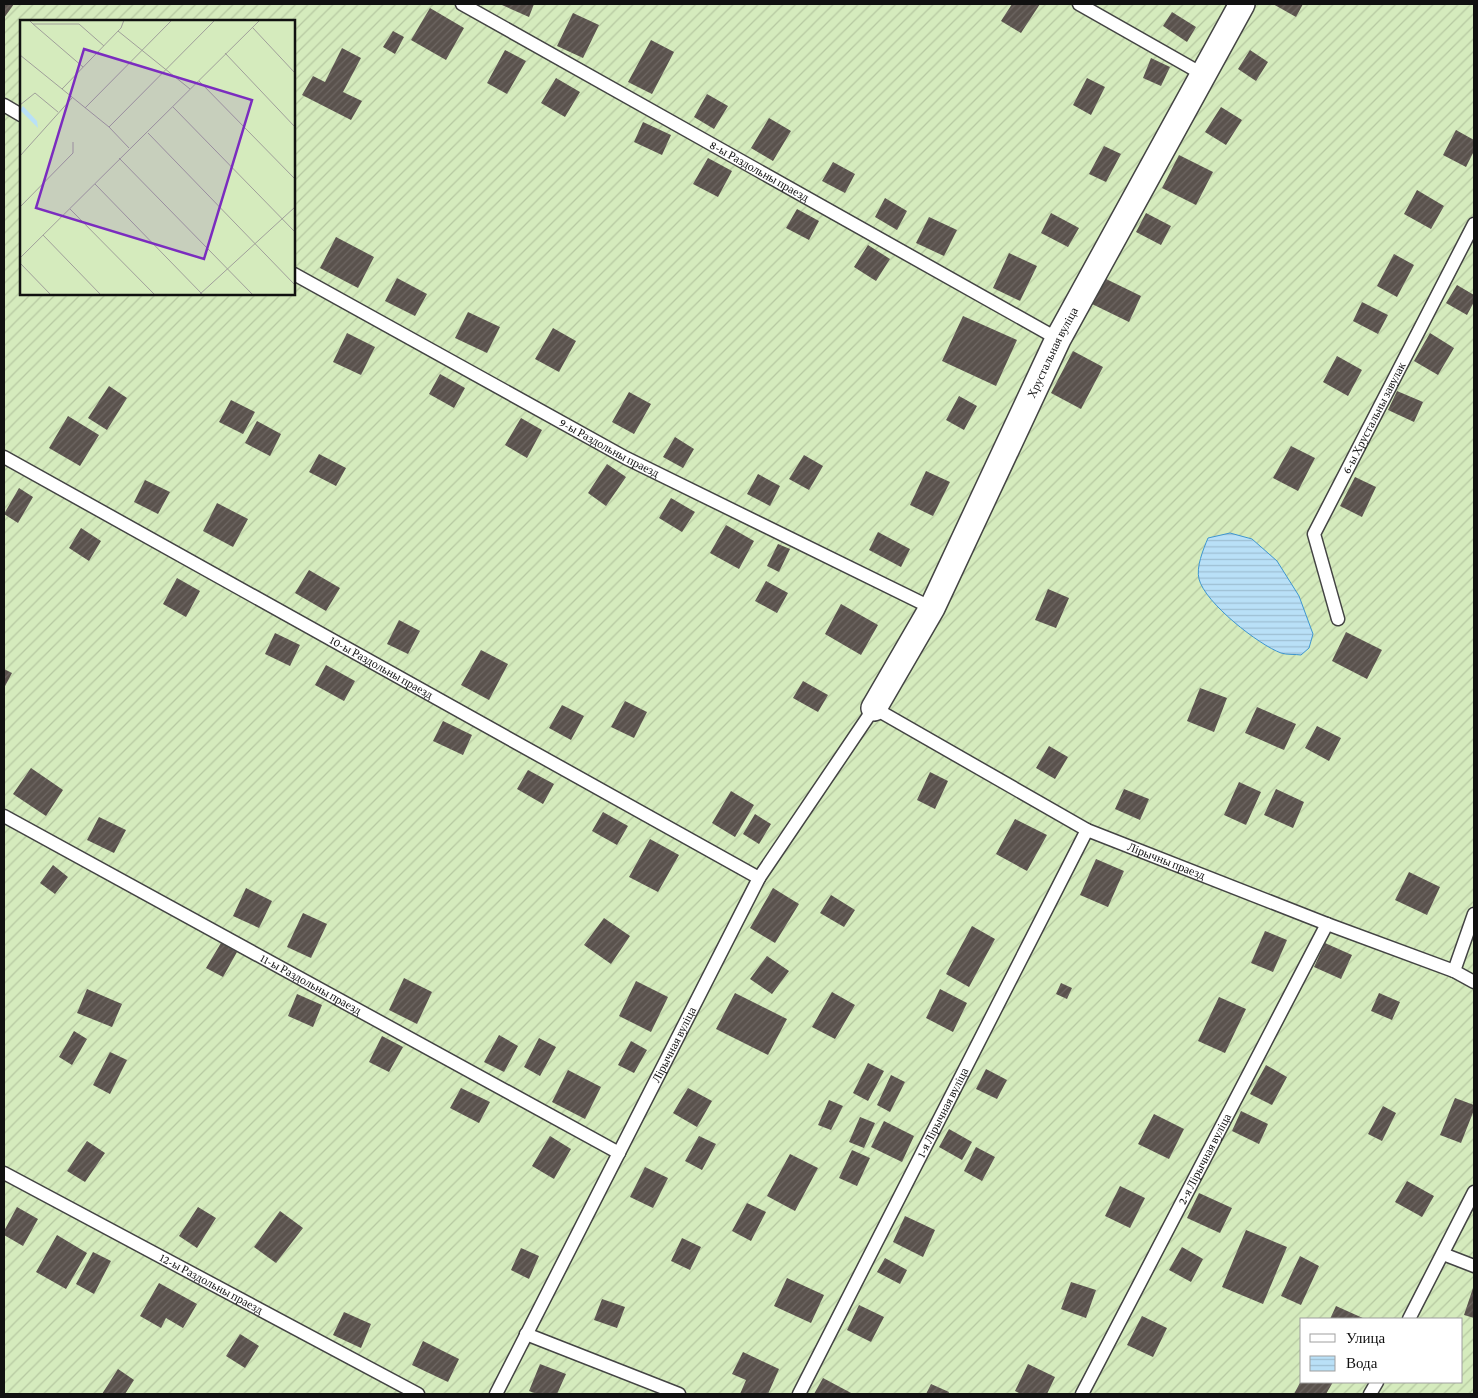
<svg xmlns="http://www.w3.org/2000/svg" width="1478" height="1398" font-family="'Crimson Pro',serif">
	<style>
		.garden { fill: url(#garden-furrows); fill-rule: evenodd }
		.water { fill: url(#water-rules); stroke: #3f96cf }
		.building { fill: url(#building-hatch) }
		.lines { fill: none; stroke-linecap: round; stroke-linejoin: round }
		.service-casing { stroke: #444; stroke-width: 15 }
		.minor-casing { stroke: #444; stroke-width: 28 }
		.service { stroke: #fff; stroke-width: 12 }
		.minor { stroke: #fff; stroke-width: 25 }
		.labels { text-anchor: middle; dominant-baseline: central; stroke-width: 5; stroke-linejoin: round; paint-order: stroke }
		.street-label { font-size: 12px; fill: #111; stroke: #fff }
		.inset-road { fill: none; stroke: #a09f9a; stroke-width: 1 }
		.view { fill: #7b2cbf; fill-opacity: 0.15; stroke: #7b2cbf; stroke-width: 2.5 }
		.inset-edge { fill: none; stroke: #111; stroke-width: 2.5 }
	</style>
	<defs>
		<pattern id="garden-furrows" width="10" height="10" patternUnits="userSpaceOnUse" patternTransform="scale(1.25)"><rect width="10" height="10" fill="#d5ebbd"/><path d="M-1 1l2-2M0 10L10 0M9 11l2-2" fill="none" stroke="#b6c8a1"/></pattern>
		<pattern id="water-rules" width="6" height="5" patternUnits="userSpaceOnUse" patternTransform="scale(1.25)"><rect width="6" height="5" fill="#b9e0f7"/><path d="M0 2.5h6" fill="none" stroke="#9ebfd3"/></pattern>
		<pattern id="building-hatch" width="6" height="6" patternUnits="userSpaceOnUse" patternTransform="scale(1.25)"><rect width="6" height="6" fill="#5a524d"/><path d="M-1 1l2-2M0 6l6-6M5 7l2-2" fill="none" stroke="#6d6662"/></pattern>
	</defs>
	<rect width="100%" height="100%" fill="#fffdf5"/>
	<path class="garden" d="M 4,4 L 1474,4 L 1474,1394 L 4,1394 ZM 21,21 L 294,21 L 294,294 L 21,294 ZM 1302,1319 L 1462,1319 L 1462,1382 L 1302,1382 Z"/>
	<path class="water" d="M 1230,533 L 1252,539 L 1277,561 L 1299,596 L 1313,634 L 1309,648 L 1301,655 C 1295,654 1287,655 1281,653 C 1259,645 1205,603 1199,579 C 1196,567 1203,550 1208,538 Z"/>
	<path class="building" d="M 4,4 L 14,4 L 4,18 Z
		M 503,4 L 534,4 L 529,17 L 502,5 Z
		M 1012,4 L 1040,4 L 1021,33 L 1001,21 Z
		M 1273,4 L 1303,4 L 1296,17 Z
		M 430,8 L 464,28 L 446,60 L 411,40 Z
		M 1172,12 L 1196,27 L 1187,42 L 1163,26 Z
		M 573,13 L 599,25 L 583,58 L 557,46 Z
		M 393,31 L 404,37 L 395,54 L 383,47 Z
		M 651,40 L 674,52 L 652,94 L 628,82 Z
		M 342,48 L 361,58 L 343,92 L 362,101 L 351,120 L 302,95 L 313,76 L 325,82 Z
		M 505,50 L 526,61 L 507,94 L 487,83 Z
		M 1250,50 L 1268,62 L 1256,81 L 1238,69 Z
		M 1151,58 L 1170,67 L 1161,86 L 1143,78 Z
		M 556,78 L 580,92 L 565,117 L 541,103 Z
		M 1087,78 L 1105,87 L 1091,115 L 1073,105 Z
		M 707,94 L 728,106 L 714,129 L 694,117 Z
		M 1221,107 L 1242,120 L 1226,145 L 1205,132 Z
		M 769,118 L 791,131 L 773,161 L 751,148 Z
		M 643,122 L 671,135 L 662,155 L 634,142 Z
		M 1456,130 L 1474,140 L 1474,151 L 1466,167 L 1443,155 Z
		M 1104,146 L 1121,154 L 1106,182 L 1089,174 Z
		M 1179,155 L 1213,172 L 1196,205 L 1162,188 Z
		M 708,158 L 732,171 L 718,197 L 693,184 Z
		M 833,162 L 855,174 L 845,193 L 822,181 Z
		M 1417,190 L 1444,206 L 1431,229 L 1404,214 Z
		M 885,198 L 907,211 L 897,230 L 875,217 Z
		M 797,209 L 819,221 L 809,240 L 786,228 Z
		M 1051,213 L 1079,228 L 1068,247 L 1041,233 Z
		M 1146,213 L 1171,226 L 1161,245 L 1136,232 Z
		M 929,217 L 957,230 L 944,256 L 916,243 Z
		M 336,237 L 374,257 L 358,288 L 320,268 Z
		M 868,245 L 890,259 L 876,281 L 854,267 Z
		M 1009,253 L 1037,266 L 1020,301 L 993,288 Z
		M 1394,254 L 1414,265 L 1397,297 L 1377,286 Z
		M 397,278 L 427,294 L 415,316 L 385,301 Z
		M 1104,278 L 1141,296 L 1129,322 L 1092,304 Z
		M 1457,285 L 1474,295 L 1474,302 L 1467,315 L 1446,303 Z
		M 1362,302 L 1388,315 L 1378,334 L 1353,321 Z
		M 468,312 L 500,327 L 487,353 L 455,338 Z
		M 963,316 L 1017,340 L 996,386 L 942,361 Z
		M 553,328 L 576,341 L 559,372 L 535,359 Z
		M 347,333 L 375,347 L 361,375 L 333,362 Z
		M 1430,333 L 1454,348 L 1438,375 L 1414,361 Z
		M 1073,351 L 1103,367 L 1081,409 L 1051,393 Z
		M 1337,356 L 1362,370 L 1348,396 L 1323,382 Z
		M 440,374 L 465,388 L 454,408 L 429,394 Z
		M 109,386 L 127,398 L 107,430 L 88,418 Z
		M 1397,391 L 1423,402 L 1414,422 L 1388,410 Z
		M 629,392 L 651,404 L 634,434 L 612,422 Z
		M 959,396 L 977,406 L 964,430 L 946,420 Z
		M 231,400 L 255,412 L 243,434 L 219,422 Z
		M 68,416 L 99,435 L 80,466 L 49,448 Z
		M 521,418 L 542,430 L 527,458 L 505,445 Z
		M 257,421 L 281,434 L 270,456 L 245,443 Z
		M 675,437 L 694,449 L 683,468 L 663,457 Z
		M 1291,446 L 1315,458 L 1298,491 L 1273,478 Z
		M 319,454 L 346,468 L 336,486 L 309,472 Z
		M 804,455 L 823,466 L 809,490 L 789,479 Z
		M 607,464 L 626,477 L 606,506 L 588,493 Z
		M 926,471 L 950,482 L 933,516 L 910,505 Z
		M 758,474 L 780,486 L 770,506 L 747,494 Z
		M 1355,477 L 1376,487 L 1362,517 L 1340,506 Z
		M 145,480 L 170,492 L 158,514 L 134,502 Z
		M 19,488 L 33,497 L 18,523 L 4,514 Z
		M 671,498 L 695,512 L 682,532 L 659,518 Z
		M 217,503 L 248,519 L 233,547 L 203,531 Z
		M 726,525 L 754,541 L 739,569 L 710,553 Z
		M 81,528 L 101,541 L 89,561 L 69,548 Z
		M 878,532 L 910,549 L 901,567 L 869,550 Z
		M 778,544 L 790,549 L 779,572 L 767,566 Z
		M 309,570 L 340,588 L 326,611 L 295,593 Z
		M 177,578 L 200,591 L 186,617 L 163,604 Z
		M 766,581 L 788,593 L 777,613 L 755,601 Z
		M 1048,589 L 1069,598 L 1056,628 L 1035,620 Z
		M 841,604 L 878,625 L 861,655 L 825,634 Z
		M 399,620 L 420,631 L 408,654 L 387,644 Z
		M 1346,632 L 1382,650 L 1367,679 L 1332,661 Z
		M 275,633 L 300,645 L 290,666 L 265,654 Z
		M 481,650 L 508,664 L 489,700 L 461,685 Z
		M 326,665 L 355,681 L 344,701 L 315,685 Z
		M 4,669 L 12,673 L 4,688 Z
		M 803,681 L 828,695 L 818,712 L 793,698 Z
		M 1200,688 L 1227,698 L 1214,732 L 1187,721 Z
		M 625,701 L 647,712 L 634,738 L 611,727 Z
		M 562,705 L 584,716 L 571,740 L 549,728 Z
		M 1257,707 L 1296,724 L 1284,750 L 1245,733 Z
		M 443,721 L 472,735 L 463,755 L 433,741 Z
		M 1317,726 L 1341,738 L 1329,761 L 1305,748 Z
		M 1049,746 L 1068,757 L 1055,779 L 1036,768 Z
		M 31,768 L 63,790 L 46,816 L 13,794 Z
		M 528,770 L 554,784 L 543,804 L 517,789 Z
		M 930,772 L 948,781 L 935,809 L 917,800 Z
		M 1239,782 L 1261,792 L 1246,825 L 1224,815 Z
		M 1124,789 L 1149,799 L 1140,820 L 1115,809 Z
		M 1276,789 L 1304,802 L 1293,828 L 1264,815 Z
		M 731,791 L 754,805 L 735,837 L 712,823 Z
		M 603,812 L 628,826 L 617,845 L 592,831 Z
		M 755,814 L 771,824 L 759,844 L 743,834 Z
		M 99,817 L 126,830 L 114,853 L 87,840 Z
		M 1015,819 L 1047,835 L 1027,871 L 996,854 Z
		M 650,839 L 679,855 L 658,892 L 629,877 Z
		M 1096,859 L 1124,871 L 1108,907 L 1080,895 Z
		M 53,865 L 68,877 L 55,894 L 40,883 Z
		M 1409,872 L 1440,887 L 1427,915 L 1395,900 Z
		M 246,888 L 272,901 L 259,928 L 233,916 Z
		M 773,888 L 799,904 L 775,943 L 750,928 Z
		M 831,895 L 855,910 L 844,927 L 820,913 Z
		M 303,913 L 327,924 L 311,958 L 287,947 Z
		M 604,918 L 630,936 L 611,964 L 584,945 Z
		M 972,926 L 995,939 L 969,987 L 946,974 Z
		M 1265,931 L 1287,940 L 1273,972 L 1251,963 Z
		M 221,943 L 237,952 L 223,977 L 206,968 Z
		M 1325,943 L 1352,955 L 1341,979 L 1314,967 Z
		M 767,956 L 789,971 L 772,994 L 750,979 Z
		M 404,978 L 432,992 L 417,1024 L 389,1010 Z
		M 636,981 L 668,997 L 651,1032 L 619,1016 Z
		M 1061,983 L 1072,988 L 1067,999 L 1056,994 Z
		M 87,989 L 122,1004 L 112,1027 L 77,1013 Z
		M 940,989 L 967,1003 L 953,1032 L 926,1018 Z
		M 832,992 L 855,1005 L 835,1039 L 812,1027 Z
		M 735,993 L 787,1019 L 768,1055 L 716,1029 Z
		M 1379,993 L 1400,1002 L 1392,1020 L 1371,1011 Z
		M 297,994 L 322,1005 L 313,1027 L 288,1016 Z
		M 1219,997 L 1246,1009 L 1225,1053 L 1198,1041 Z
		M 74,1031 L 87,1039 L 72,1065 L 59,1057 Z
		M 499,1035 L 518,1046 L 504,1072 L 484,1062 Z
		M 382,1036 L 403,1047 L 389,1072 L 369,1062 Z
		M 539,1038 L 556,1047 L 540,1076 L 524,1067 Z
		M 631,1041 L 647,1050 L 634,1073 L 618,1065 Z
		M 110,1052 L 127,1060 L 110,1094 L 93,1085 Z
		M 868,1063 L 884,1071 L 868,1101 L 853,1093 Z
		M 1266,1065 L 1287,1077 L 1272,1105 L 1250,1094 Z
		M 986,1069 L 1007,1080 L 997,1099 L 976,1089 Z
		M 568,1070 L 601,1087 L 585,1119 L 552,1102 Z
		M 891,1075 L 905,1082 L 890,1112 L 877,1105 Z
		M 461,1088 L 490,1102 L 479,1123 L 450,1108 Z
		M 688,1088 L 712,1101 L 697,1127 L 673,1113 Z
		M 1455,1098 L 1474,1105 L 1474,1110 L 1461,1143 L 1440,1135 Z
		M 829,1100 L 843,1106 L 831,1130 L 818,1125 Z
		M 1383,1106 L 1396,1113 L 1382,1141 L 1368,1134 Z
		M 1241,1111 L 1268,1124 L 1259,1144 L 1232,1131 Z
		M 1154,1114 L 1184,1129 L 1169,1159 L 1138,1144 Z
		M 860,1117 L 875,1123 L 864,1148 L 849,1142 Z
		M 884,1121 L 914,1136 L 902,1162 L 871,1147 Z
		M 949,1129 L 972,1142 L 962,1160 L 939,1147 Z
		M 550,1136 L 571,1149 L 554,1179 L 532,1166 Z
		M 699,1136 L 716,1144 L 702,1170 L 685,1161 Z
		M 87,1141 L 105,1153 L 85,1182 L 67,1171 Z
		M 976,1147 L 995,1157 L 982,1181 L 964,1171 Z
		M 852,1150 L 870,1158 L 857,1186 L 839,1178 Z
		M 790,1154 L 818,1168 L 795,1211 L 767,1196 Z
		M 645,1167 L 668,1178 L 653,1208 L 630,1197 Z
		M 1407,1181 L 1434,1196 L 1422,1217 L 1395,1202 Z
		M 1120,1186 L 1145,1198 L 1130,1228 L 1105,1216 Z
		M 1199,1193 L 1232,1208 L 1220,1233 L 1187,1218 Z
		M 747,1203 L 766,1212 L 751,1241 L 732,1231 Z
		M 17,1207 L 38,1219 L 23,1246 L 4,1235 L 4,1231 Z
		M 198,1207 L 216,1218 L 197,1248 L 179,1236 Z
		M 280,1211 L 303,1228 L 276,1263 L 254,1247 Z
		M 905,1216 L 935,1230 L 923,1257 L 893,1242 Z
		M 1246,1230 L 1287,1247 L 1263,1304 L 1222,1287 Z
		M 57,1235 L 87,1253 L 66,1289 L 36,1272 Z
		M 682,1238 L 701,1247 L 690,1270 L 671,1261 Z
		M 1182,1247 L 1203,1259 L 1191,1282 L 1169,1270 Z
		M 521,1248 L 539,1256 L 529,1279 L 511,1270 Z
		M 93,1252 L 111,1261 L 94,1294 L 76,1284 Z
		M 1300,1256 L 1319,1266 L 1301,1305 L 1281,1296 Z
		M 885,1258 L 907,1270 L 900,1284 L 877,1272 Z
		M 787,1278 L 824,1295 L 811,1323 L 774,1306 Z
		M 1071,1282 L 1096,1290 L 1086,1318 L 1061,1309 Z
		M 159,1283 L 197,1304 L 183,1328 L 166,1318 L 161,1328 L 140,1316 Z
		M 1474,1285 L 1474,1318 L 1464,1315 Z
		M 602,1299 L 625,1307 L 617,1328 L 594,1320 Z
		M 859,1305 L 884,1317 L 871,1342 L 847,1330 Z
		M 1336,1306 L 1365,1319 L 1330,1319 Z
		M 344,1312 L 371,1324 L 361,1348 L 333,1335 Z
		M 1142,1316 L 1167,1328 L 1153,1357 L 1127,1345 Z
		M 240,1334 L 259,1346 L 245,1368 L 226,1356 Z
		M 423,1341 L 459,1359 L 448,1382 L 412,1365 Z
		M 743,1352 L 779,1369 L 768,1394 L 740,1394 L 746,1380 L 732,1374 Z
		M 540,1364 L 566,1374 L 557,1394 L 537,1394 L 529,1391 Z
		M 1028,1364 L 1055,1377 L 1047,1394 L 1021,1394 L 1015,1391 Z
		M 118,1369 L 134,1380 L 125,1394 L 102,1394 Z
		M 823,1378 L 853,1394 L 814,1394 Z
		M 1302,1379 L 1302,1382 L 1333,1382 L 1326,1394 L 1294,1394 Z
		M 931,1384 L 949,1392 L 948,1394 L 926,1394 Z"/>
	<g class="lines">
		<g class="service-casing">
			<g id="service">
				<path id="s1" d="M 462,4 L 1058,339"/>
				<path d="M 1079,4 L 1204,75"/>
				<path d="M 4,105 L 21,115"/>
				<path id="s2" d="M 294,274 L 626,458 L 932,608"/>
				<path id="s3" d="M 4,457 L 759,878"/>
				<path id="s4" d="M 1338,619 L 1314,534 L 1474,224"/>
				<path id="s5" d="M 4,816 L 619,1153"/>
				<path d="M 1454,971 L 1474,914"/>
				<path id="s6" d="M 4,1173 L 418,1394"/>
				<path d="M 1443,1254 L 1474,1266"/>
				<path d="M 1409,1319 L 1474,1192"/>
				<path d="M 526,1334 L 679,1394"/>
				<path id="s7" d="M 496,1394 L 759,878 L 874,708 L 1087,830 L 1327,924 L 1454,971 L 1474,982"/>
				<path id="s8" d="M 799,1394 L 1087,830"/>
				<path id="s9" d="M 1082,1394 L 1327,924"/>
				<path d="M 1370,1394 L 1377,1382"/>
			</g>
		</g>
		<g class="minor-casing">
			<g id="minor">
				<path id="s10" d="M 874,708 L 932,608 L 1058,339 L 1242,4"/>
			</g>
		</g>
		<use href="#service" class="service"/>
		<use href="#minor" class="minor"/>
	</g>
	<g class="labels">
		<g class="street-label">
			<text stroke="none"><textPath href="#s1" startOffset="341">8-ы Раздольны праезд</textPath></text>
			<text stroke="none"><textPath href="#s10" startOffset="398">Хрустальная вуліца</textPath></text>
			<text stroke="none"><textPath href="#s4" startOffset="219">6-ы Хрустальны завулак</textPath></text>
			<text stroke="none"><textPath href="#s2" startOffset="360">9-ы Раздольны праезд</textPath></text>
			<text stroke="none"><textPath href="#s3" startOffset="432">10-ы Раздольны праезд</textPath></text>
			<text stroke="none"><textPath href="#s7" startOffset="1115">Лірычны праезд</textPath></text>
			<text stroke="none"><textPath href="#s5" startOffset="350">11-ы Раздольны праезд</textPath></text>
			<text stroke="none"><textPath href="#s7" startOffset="392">Лірычная вуліца</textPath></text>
			<text stroke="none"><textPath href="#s8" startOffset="316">1-я Лірычная вуліца</textPath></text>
			<text stroke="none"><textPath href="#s9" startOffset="265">2-я Лірычная вуліца</textPath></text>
			<text stroke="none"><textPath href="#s6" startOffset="235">12-ы Раздольны праезд</textPath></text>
		</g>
	</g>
	<g transform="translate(20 20)">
		<rect width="275" height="275" fill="#fffdf5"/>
		<path d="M 0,0 L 275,0 L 275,275 L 0,275 Z" fill="#d5ebbd"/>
		<path d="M 3,86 L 17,101 L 18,108 L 0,90 Z" fill="#b9e0f7"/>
		<path class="inset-road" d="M 9,0 L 13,4 L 59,4 L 84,26M 13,4 L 63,47M 232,7 L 275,53M 98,11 L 170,69M 205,33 L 275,107M 0,35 L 89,107 L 109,128M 179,61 L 275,159M 42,69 L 101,8 L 104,0M 0,85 L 15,73 L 38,92M 153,87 L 275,212M 65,88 L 152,0M 89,107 L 195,0M 128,113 L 275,265M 0,136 L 52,78M 99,138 L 233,275M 75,164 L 183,275M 0,187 L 53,133 L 53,122M 50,189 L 135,275M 23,215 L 81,275M 0,238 L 240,0M 0,243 L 31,275M 179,275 L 275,187"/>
		<path class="view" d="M 64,29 L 232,80 L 184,239 L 16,188 Z"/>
		<rect width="275" height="275" class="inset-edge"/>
	</g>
	<rect width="1478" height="1398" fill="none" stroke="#111111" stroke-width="10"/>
	<rect x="1300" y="1318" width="162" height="65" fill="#ffffff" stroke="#a0a0a0"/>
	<rect x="1310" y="1334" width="25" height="8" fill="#ffffff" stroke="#a0a0a0"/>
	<text x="1346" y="1343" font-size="15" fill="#111111">Улица</text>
	<rect x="1310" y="1356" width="25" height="15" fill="url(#water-rules)" stroke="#a0a0a0"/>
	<text x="1346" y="1368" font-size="15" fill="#111111">Вода</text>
</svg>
